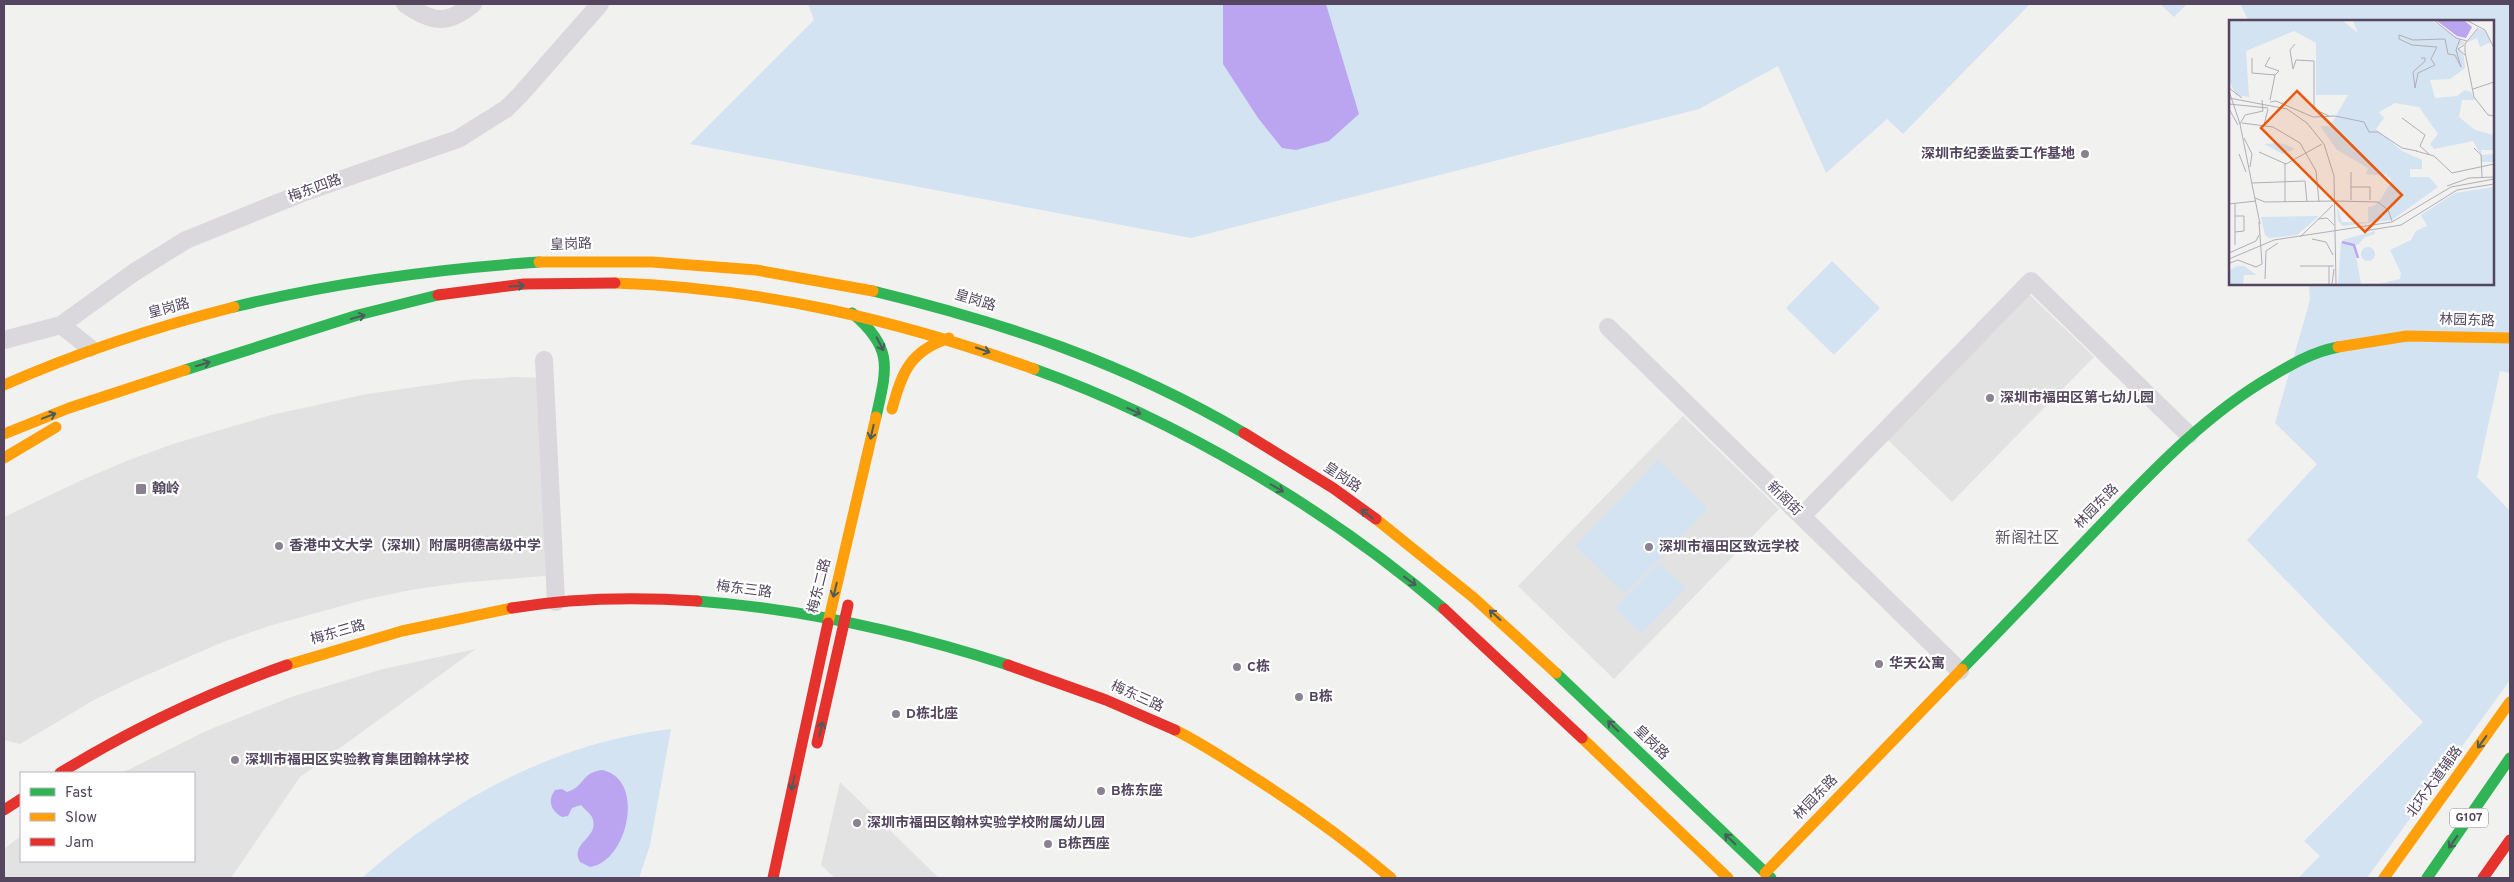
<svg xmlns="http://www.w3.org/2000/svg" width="2514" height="882" font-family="Overpass,'Noto Sans SC',sans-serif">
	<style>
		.education { fill: #e3e2e2 }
		.green { fill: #d3e3f1 }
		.water { fill: #bba5f1 }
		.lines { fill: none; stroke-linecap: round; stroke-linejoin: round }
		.street { stroke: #dad7dd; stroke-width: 18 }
		.fast { stroke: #30b455; stroke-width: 11 }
		.slow { stroke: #ff9f0a; stroke-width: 11 }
		.jam { stroke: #e5322d; stroke-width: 11 }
		.oneway { stroke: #4c5c5c }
		.poi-dot { fill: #8a8291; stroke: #fff; stroke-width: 2 }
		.labels { text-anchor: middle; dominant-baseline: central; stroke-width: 4.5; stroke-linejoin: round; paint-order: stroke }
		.shield { fill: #fff; stroke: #877e8e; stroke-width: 1 }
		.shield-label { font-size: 12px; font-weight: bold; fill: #53465e }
		.poi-label { font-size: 14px; font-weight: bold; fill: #53465e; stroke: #fff; text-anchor: start }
		.street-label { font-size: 14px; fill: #53465e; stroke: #fff }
		.quarter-label { font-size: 16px; fill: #615b65; stroke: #fff }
		.inset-river { fill: none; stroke: #bba5f1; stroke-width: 2.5 }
		.inset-road { fill: none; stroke: #b2adb6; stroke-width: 1 }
		.view { fill: #e8590c; fill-opacity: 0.15; stroke: #e8590c; stroke-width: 2.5 }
		.inset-edge { fill: none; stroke: #53465e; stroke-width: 2.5 }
	</style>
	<rect width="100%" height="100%" fill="#f1f1f0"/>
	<path class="education" d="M 2028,293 L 2094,357 L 1952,502 L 1886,438 Z
		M 514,377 L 549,378 L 556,575 L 459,583 L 411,590 L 363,600 L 269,626 L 223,642 L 133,681 L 94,700 L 20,744 L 4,740 L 4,517 L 84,479 L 129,460 L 176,443 L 271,415 L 367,394 L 465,380 Z
		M 1683,416 L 1779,509 L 1614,679 L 1518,586 Z
		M 476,649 L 300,777 L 231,878 L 4,878 L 4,849 L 21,836 L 21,861 L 194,861 L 194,773 L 122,773 L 206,731 L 291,697 L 383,669 Z
		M 840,782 L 939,878 L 835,878 L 821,865 Z"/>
	<path class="green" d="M 808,4 L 2030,4 L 1903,134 L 1887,119 L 1826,173 L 1778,66 L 1699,109 L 1191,238 L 690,144 L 814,20 Z
		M 2160,4 L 2187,4 L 2174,17 Z
		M 2240,4 L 2510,4 L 2510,373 L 2500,371 L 2477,477 L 2510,511 L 2510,680 L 2367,878 L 2298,878 L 2320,856 L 2304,841 L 2423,722 L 2247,540 L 2317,464 L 2275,423 L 2310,300 L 2309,284 L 2493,284 L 2493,21 L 2249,21 Z
		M 1832,261 L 1880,308 L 1834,355 L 1786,308 Z
		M 1658,460 L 1708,509 L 1625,594 L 1575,546 Z
		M 1659,563 L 1686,588 L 1641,634 L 1615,608 Z
		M 671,729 L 650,845 L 639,878 L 362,878 C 447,801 556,742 671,729 Z"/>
	<path class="water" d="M 1223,4 L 1326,4 L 1359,114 L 1329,141 L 1296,150 L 1282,148 L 1258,118 L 1223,64 Z
		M 602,770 C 647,779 627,863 590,867 L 580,862 C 569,842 601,838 592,817 C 589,812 584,809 581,805 L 572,808 L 568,816 L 562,817 C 551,811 547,801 555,790 L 562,789 L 567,792 C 586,786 580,773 602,770 Z"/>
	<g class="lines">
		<path class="street" d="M 405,4 C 432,22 446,26 473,4
			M 61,325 L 90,348
			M 1608,327 L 1960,671
			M 4,340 L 61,325 L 133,273 L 186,240 L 305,192 L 458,139 L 506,109 L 520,95 L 600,4
			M 544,360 L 556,602
			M 1802,516 L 2031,281 L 2189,435"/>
		<path class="fast" d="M 873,291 C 1005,323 1125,363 1244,433
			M 234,307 C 335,282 436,269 539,262
			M 852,313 C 894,348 887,368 876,417
			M 1034,369 C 1177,420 1329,510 1444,609
			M 185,370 L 358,315 L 438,295
			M 697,601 C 804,609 906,632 1008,665
			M 1962,669 C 2006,624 2050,578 2093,533 C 2149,475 2203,416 2272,376 C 2294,363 2313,352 2338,347
			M 1556,673 L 1771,878
			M 2427,878 L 2510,758"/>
		<path class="slow" d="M 539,262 L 652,262 L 756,270 L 873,291
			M 615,283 C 761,288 898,320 1034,369
			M 2338,347 L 2407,336 L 2510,338
			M 4,385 C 79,352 155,327 234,307
			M 892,409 C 902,372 910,351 949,338
			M 4,434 L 69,408 L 185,370
			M 4,458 L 56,427
			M 1376,519 L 1474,598 L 1556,673
			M 828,623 L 876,417
			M 287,665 L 402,631 L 512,608
			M 1175,730 C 1205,745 1233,764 1261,782 C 1306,811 1350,843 1391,878
			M 1582,738 L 1728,878
			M 1765,873 L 1962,669
			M 2384,878 L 2510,702"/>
		<path class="jam" d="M 438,295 L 524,284 L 615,283
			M 1244,433 L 1333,488 L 1376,519
			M 512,608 C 572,598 636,597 697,601
			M 1444,609 L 1582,738
			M 1008,665 L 1106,700 L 1175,730
			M 817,743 L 848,605
			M 60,773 C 132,729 207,693 287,665
			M 4,810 L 21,799
			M 773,878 L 828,623
			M 2483,878 L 2510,840"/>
	</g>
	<defs><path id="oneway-shaft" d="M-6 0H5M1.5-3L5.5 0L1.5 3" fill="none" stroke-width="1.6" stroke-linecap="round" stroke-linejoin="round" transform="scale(1.25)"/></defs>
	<g class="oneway">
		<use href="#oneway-shaft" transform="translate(517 286) rotate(-3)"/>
		<use href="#oneway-shaft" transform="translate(358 317) rotate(-16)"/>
		<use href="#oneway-shaft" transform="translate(880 344) rotate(63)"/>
		<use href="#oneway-shaft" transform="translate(983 350) rotate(19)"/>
		<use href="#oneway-shaft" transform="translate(203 364) rotate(-17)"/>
		<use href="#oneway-shaft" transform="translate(1134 411) rotate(24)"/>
		<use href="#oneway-shaft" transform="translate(49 416) rotate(-21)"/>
		<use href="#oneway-shaft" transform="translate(872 432) rotate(103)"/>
		<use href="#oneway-shaft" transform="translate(1277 488) rotate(30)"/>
		<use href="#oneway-shaft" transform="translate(1367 514) rotate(-143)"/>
		<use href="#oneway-shaft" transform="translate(1410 581) rotate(36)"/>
		<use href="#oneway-shaft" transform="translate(835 590) rotate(104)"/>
		<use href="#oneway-shaft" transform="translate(1495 615) rotate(-138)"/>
		<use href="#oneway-shaft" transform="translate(1613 726) rotate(-136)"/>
		<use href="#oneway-shaft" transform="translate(821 729) rotate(-77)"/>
		<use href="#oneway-shaft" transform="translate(2482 742) rotate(126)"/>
		<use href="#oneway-shaft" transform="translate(793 783) rotate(102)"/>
		<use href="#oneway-shaft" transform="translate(1730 839) rotate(-136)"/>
		<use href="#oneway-shaft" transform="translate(2453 842) rotate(125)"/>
	</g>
	<g class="poi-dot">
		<circle cx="2085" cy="154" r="5"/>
		<circle cx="1990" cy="398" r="5"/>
		<rect x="135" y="483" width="12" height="12" rx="2.5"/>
		<circle cx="279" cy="546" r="5"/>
		<circle cx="1649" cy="547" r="5"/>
		<circle cx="1879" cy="664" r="5"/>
		<circle cx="1237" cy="667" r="5"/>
		<circle cx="1299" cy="697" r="5"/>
		<circle cx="896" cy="714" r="5"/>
		<circle cx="235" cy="760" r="5"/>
		<circle cx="1101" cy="791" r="5"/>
		<circle cx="857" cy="823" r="5"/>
		<circle cx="1048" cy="844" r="5"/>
	</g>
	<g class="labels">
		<rect class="shield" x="2450" y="808.5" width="38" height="19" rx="4"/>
		<g class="shield-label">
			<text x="2469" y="818">G107</text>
		</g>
		<g class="poi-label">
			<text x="2075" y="154" text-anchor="end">深圳市纪委监委工作基地</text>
			<text x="2000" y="398">深圳市福田区第七幼儿园</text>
			<text x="152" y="489">翰岭</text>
			<text x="289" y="546">香港中文大学（深圳）附属明德高级中学</text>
			<text x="1659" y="547">深圳市福田区致远学校</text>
			<text x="1889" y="664">华天公寓</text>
			<text x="1247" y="667">C栋</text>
			<text x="1309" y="697">B栋</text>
			<text x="906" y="714">D栋北座</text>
			<text x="245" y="760">深圳市福田区实验教育集团翰林学校</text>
			<text x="1111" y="791">B栋东座</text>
			<text x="867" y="823">深圳市福田区翰林实验学校附属幼儿园</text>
			<text x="1058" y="844">B栋西座</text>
		</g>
		<g class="street-label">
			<text transform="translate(315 189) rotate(-20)">梅东四路</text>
			<text transform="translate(571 245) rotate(-2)">皇岗路</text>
			<text transform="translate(975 301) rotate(17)">皇岗路</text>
			<text transform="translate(169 309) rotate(-15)">皇岗路</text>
			<text transform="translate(2467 321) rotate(2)">林园东路</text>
			<text transform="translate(1342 478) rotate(34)">皇岗路</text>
			<text transform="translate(1784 499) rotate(44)">新阁街</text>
			<text transform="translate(2097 507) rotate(-46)">林园东路</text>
			<text transform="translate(820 586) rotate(-76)">梅东二路</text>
			<text transform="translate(744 590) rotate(7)">梅东三路</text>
			<text transform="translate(338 633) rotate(-16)">梅东三路</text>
			<text transform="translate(1137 697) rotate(24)">梅东三路</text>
			<text transform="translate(1651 743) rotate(44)">皇岗路</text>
			<text transform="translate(2435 782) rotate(-54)">北环大道辅路</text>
			<text transform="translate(1816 798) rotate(-46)">林园东路</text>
		</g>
		<g class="quarter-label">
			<text x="2027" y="539">新阁社区</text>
		</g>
	</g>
	<g transform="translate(2229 20)">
		<rect width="265" height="265" fill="#f1f1f0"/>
		<path d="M 0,1 L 114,1 L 129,13 L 124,1 L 204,1 L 236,23 L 229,26 L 235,37 L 236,48 L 221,59 L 201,60 L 206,78 L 228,76 L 236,70 L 242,72 L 246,80 L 233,80 L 230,97 L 246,110 L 265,115 L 265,130 L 252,130 L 253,135 L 265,134 L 265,142 L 252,142 L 252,135 L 244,121 L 205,129 L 201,124 L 209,114 L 190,87 L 166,83 L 150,92 L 155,98 L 147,109 L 173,131 L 193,140 L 193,149 L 181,149 L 181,157 L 200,157 L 209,167 L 163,200 L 114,206 L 109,201 L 108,186 L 113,202 L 139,202 L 139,187 L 145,186 L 152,179 L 162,162 L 161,157 L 157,158 L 158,153 L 155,156 L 137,154 L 139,148 L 108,130 L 91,106 L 101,106 L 119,75 L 87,75 L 87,23 L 65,11 L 17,31 L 20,77 L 7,75 L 0,60 ZM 249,9 L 255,10 L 262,22 L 251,27 L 248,18 L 239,22 ZM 50,123 L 58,125 L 66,129 L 54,134 L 35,124 ZM 265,167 L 265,264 L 149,264 L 171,259 L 172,253 L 161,230 L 182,220 L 187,211 L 198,206 L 192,195 L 226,173 ZM 90,196 L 68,215 L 40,218 L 36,215 L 32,197 ZM 146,211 L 146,214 L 136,217 L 129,225 L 113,220 ZM 112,222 L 125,226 L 132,264 L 109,264 ZM132 234a7 7 0 1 1 14 0a7 7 0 1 1-14 0ZM 8,246 L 15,246 L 28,255 L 15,255 L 14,264 L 0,264 L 0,250 Z" fill="#d3e3f1"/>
		<path d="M 208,1 L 236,1 L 243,7 L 237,18 L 228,16 Z" fill="#bba5f1"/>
		<path class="inset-river" d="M 113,222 L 125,225 L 129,238"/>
		<path class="inset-road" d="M 206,1 L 227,18 L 238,21M 239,1 L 256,10 L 265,28M 249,8 L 236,24 L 236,32 L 245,77 L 259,95 L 265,96M 66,24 L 61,30 L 64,49 L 67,40 L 85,41 L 85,89 L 100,96M 235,25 L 229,29 L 236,35M 41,37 L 36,46 L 50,51 L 46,55 L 41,80M 23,38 L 23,53 L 46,55M 192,38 L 196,38 L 196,41 L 184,52 L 186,68 L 189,53 L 206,45 L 202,39 L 208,27 L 183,25 L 170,19 L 170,15 L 184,20 L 216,19 L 219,34 L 226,35 L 232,47 L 227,30 L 231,19M 0,68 L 13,78M 244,69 L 265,62M 0,71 L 11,104 L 31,204M 0,78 L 58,89 L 78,103 L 95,124 L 105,156 L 107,264M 41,82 L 47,81 L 84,97 L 106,96 L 135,102 L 140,112 L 149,112 L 173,128 L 188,131M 0,84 L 39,88M 0,89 L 9,105M 173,98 L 196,115 L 191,126 L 200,134M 13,103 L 44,107 L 71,123 L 87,151 L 90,182M 11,104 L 16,95 L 34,91 L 33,80M 35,105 L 39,89M 15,118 L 23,134 L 21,147M 245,128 L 252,135 L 253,157M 187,131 L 205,136 L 223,153 L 265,144M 30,132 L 57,144 L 93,124M 10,134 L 17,152M 56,143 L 56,182M 122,152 L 122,180M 23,163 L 76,161 L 78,182M 218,166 L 240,158 L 265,157M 122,167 L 141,167 L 141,180M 26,178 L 36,182 L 104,181M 106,181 L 149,182 L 159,190 L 163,201M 0,184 L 27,181M 6,184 L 6,225M 6,196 L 15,196 L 15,211 L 6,212M 89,199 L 98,198 L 105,205M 135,211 L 172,205 L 228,170 L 265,164M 71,217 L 104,185M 83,219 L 97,222 L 104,235M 0,233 L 27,221 L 30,215M 0,239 L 45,220 L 163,202 L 222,167 L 265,159M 1,243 L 9,240 L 27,247 L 33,244 L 30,202M 71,246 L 105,246M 100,246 L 100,264M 36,259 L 37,231 L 49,223M 103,264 L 105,249"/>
		<path class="view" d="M 68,71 L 173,175 L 136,212 L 32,108 Z"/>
		<rect width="265" height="265" class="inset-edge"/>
	</g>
	<rect width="2514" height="882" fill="none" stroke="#53465e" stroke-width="10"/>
	<rect x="20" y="772" width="175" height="90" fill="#ffffff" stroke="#bab5bf"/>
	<rect x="30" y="788" width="25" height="8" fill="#30b455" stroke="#bab5bf"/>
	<text x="65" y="797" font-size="15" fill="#53465e">Fast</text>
	<rect x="30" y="813" width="25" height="8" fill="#ff9f0a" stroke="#bab5bf"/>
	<text x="65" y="822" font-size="15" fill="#53465e">Slow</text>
	<rect x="30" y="838" width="25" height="8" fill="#e5322d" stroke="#bab5bf"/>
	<text x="65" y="847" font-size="15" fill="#53465e">Jam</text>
</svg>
